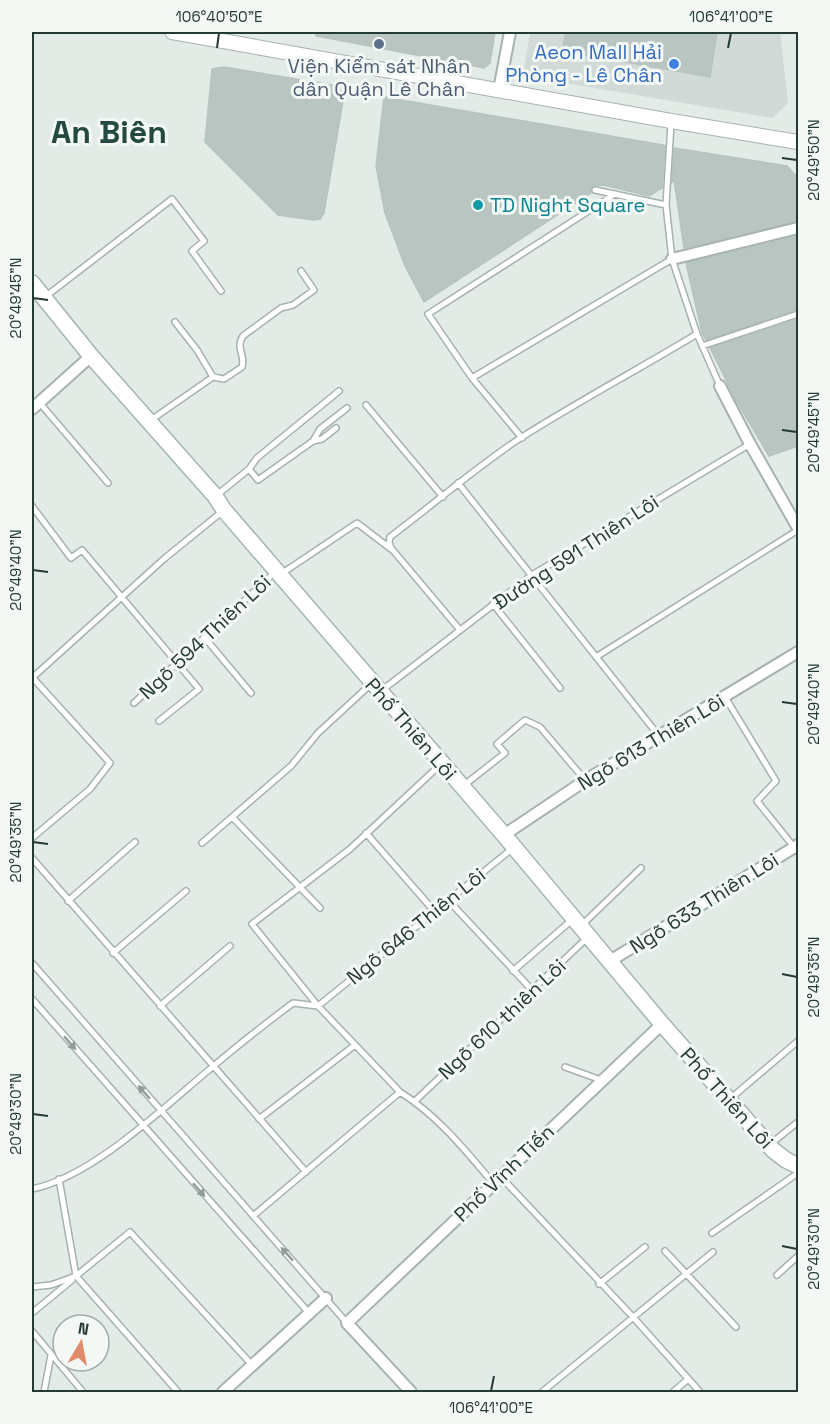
<svg xmlns="http://www.w3.org/2000/svg" width="830" height="1424" font-family="'Space Grotesk',sans-serif">
	<style>
		.built { fill: #d1dad6 }
		.building { fill: #b8c5c0; stroke: #b6c4be; stroke-width: 1.5 }
		.lines { fill: none; stroke-linecap: round; stroke-linejoin: round }
		.service-casing { stroke: #a6b2ae; stroke-width: 8 }
		.minor-casing { stroke: #a6b2ae; stroke-width: 14 }
		.tertiary-casing { stroke: #a6b2ae; stroke-width: 16 }
		.secondary-casing { stroke: #a3b5af; stroke-width: 18 }
		.service { stroke: #fff; stroke-width: 5 }
		.minor { stroke: #fff; stroke-width: 10 }
		.tertiary { stroke: #fff; stroke-width: 14 }
		.secondary { stroke: #fff; stroke-width: 15 }
		.oneway { fill: #929c9a }
		.ticks { fill: none; stroke: #253a35; stroke-width: 2 }
		.service-dot { fill: #5c6f8a; stroke: #f3f8f5; stroke-width: 2 }
		.shop-dot { fill: #3f7fe0; stroke: #f3f8f5; stroke-width: 2 }
		.culture-dot { fill: #0f9aa8; stroke: #f3f8f5; stroke-width: 2 }
		.labels { text-anchor: middle; dominant-baseline: central; stroke-width: 6; stroke-linejoin: round; paint-order: stroke }
		.shop-label { font-size: 20px; fill: #366cbe; stroke: #f3f8f5; text-anchor: end }
		.service-label { font-size: 20px; fill: #4e5e75; stroke: #f3f8f5 }
		.culture-label { font-size: 20px; fill: #0d838f; stroke: #f3f8f5; text-anchor: start }
		.street-label { font-size: 20px; fill: #253a35; stroke: #f3f8f5 }
		.town-label { font-size: 32px; font-weight: bold; fill: #234941; stroke: #f3f8f5 }
		.neatline { fill: none; stroke: #253a35; stroke-width: 2 }
		.ticks-label { font-size: 15px; text-anchor: middle; fill: #253a35 }
	</style>
	<rect width="100%" height="100%" fill="#e3ebe7"/>
	<path class="built" d="M 530,32 L 780,32 L 788,103 L 773,118 L 523,76 Z"/>
	<path class="building" d="M 316,32 L 495,32 L 490,63 L 484,68 L 316,36 Z
		M 566,32 L 717,32 L 710,77 L 562,51 Z
		M 224,67 L 337,86 L 344,95 L 324,213 L 320,219 L 313,220 L 278,215 L 205,142 L 212,69 Z
		M 384,97 L 663,145 L 665,146 L 662,188 L 649,196 L 603,185 L 593,186 L 590,188 L 591,193 L 424,302 L 405,266 L 385,213 L 376,166 Z
		M 674,148 L 787,166 L 798,178 L 798,221 L 684,248 L 674,180 L 672,182 Z
		M 798,236 L 798,309 L 706,340 L 702,333 L 686,263 Z
		M 798,319 L 798,446 L 769,456 L 737,402 L 710,348 Z"/>
	<g class="lines">
		<g class="service-casing">
			<path id="service" d="M 595,190 L 666,205 L 672,259 L 697,334 L 720,386
				M 666,205 L 671,123
				M 45,297 L 172,199 L 204,241 L 192,251 L 221,291
				M 175,322 L 197,350 L 213,377
				M 702,346 L 798,314
				M 472,378 L 672,259
				M 39,402 L 108,483
				M 366,405 L 443,497
				M 151,420 L 213,377 L 224,379 L 242,367 C 246,356 235,348 243,336 L 281,308 L 293,305 L 314,290 L 301,271
				M 522,438 L 472,378 L 428,314 L 615,194
				M 313,441 L 322,439 L 336,428
				M 249,469 L 258,480 L 313,441 L 320,429 L 347,408
				M 458,483 L 659,736
				M 217,495 L 249,469 L 257,458 L 339,391
				M 32,506 L 71,558 L 82,550 L 199,689 L 159,721
				M 281,574 L 357,523 L 391,549
				M 493,604 L 560,688
				M 460,630 L 391,548 L 389,543 L 390,537 C 434,504 476,467 522,437 C 579,401 639,369 697,334
				M 205,638 L 251,693
				M 596,657 L 798,530
				M 32,677 L 110,763 L 90,789 L 32,838
				M 32,678 L 165,558 L 223,511
				M 381,691 L 532,575 L 750,444
				M 725,697 L 776,781 L 757,801 L 798,852
				M 134,703 L 275,572
				M 440,765 L 350,849 L 252,924 L 318,1006 L 400,1092 C 438,1116 465,1150 493,1183
				M 463,786 L 505,753 L 497,744 L 525,720 L 540,727 L 585,780
				M 232,817 L 320,908
				M 366,833 L 435,912
				M 202,843 L 291,766 L 318,733 L 371,684
				M 32,858 L 306,1172
				M 448,900 L 532,990
				M 68,901 L 135,842
				M 582,925 L 641,868
				M 113,953 L 186,891
				M 32,963 L 347,1323
				M 513,971 L 573,919
				M 32,999 L 309,1313
				M 160,1006 L 230,946
				M 565,1067 L 601,1080
				M 730,1099 L 798,1041
				M 415,1101 L 588,937
				M 259,1119 L 355,1045
				M 769,1145 L 798,1122
				M 501,1177 L 633,1317 L 700,1392
				M 59,1179 L 76,1276 L 178,1392
				M 32,1189 C 92,1177 163,1108 210,1069 C 237,1046 265,1024 293,1003 L 318,1006 L 513,848
				M 253,1216 L 400,1092
				M 712,1233 L 798,1173
				M 665,1251 L 736,1327
				M 777,1275 L 798,1256
				M 599,1284 L 645,1247
				M 32,1287 L 51,1285 L 76,1276 L 130,1232 L 253,1366
				M 32,1313 L 72,1280
				M 32,1331 L 83,1392
				M 44,1392 L 51,1355
				M 542,1392 L 713,1252
				M 673,1392 L 687,1380"/>
		</g>
		<g class="minor-casing">
			<path id="minor" d="M 499,90 L 510,32
				M 672,259 L 798,228
				M 720,386 L 750,444 L 798,528
				M 32,409 L 91,356
				M 504,835 L 586,780 L 798,652
				M 610,961 L 798,845
				M 223,1392 L 326,1298
				M 411,1392 L 347,1323 L 662,1024"/>
		</g>
		<g class="tertiary-casing">
			<path id="tertiary" d="M 172,32 L 671,121 L 798,142"/>
		</g>
		<g class="secondary-casing">
			<path id="secondary" d="M 32,283 L 91,356 L 215,496 L 224,510 L 504,835 L 662,1024 L 773,1150 L 786,1160 L 798,1166"/>
		</g>
		<use href="#service" class="service"/>
		<use href="#minor" class="minor"/>
		<use href="#tertiary" class="tertiary"/>
		<use href="#secondary" class="secondary"/>
	</g>
	<defs><path id="oneway-solid" d="M-6-.8H1V-3.2L6.5 0L1 3.2V.8H-6Z" transform="scale(1.5)"/></defs>
	<g class="oneway">
		<use href="#oneway-solid" transform="translate(70 1043) rotate(49)"/>
		<use href="#oneway-solid" transform="translate(144 1092) rotate(-131)"/>
		<use href="#oneway-solid" transform="translate(199 1190) rotate(48)"/>
		<use href="#oneway-solid" transform="translate(287 1254) rotate(-132)"/>
	</g>
	<path class="ticks" d="M 217,48 L 219,33M 728,48 L 731,33M 782,158 L 797,160M 33,298 L 48,300M 782,430 L 797,432M 33,570 L 48,572M 782,702 L 797,704M 33,842 L 48,844M 782,974 L 797,977M 33,1114 L 48,1116M 782,1246 L 797,1249M 491,1391 L 494,1376"/>
	<circle class="service-dot" cx="379" cy="44" r="6"/>
	<circle class="shop-dot" cx="674" cy="64" r="6"/>
	<circle class="culture-dot" cx="478" cy="205" r="6"/>
	<g class="labels">
		<g class="shop-label">
			<text x="662" y="52">Aeon Mall Hải<tspan x="662" dy="23">Phòng - Lê Chân</tspan></text>
		</g>
		<g class="service-label">
			<text x="379" y="66">Viện Kiểm sát Nhân<tspan x="379" dy="23">dân Quận Lê Chân</tspan></text>
		</g>
		<g class="culture-label">
			<text x="490" y="205">TD Night Square</text>
		</g>
		<g class="street-label">
			<text transform="translate(576 552) rotate(-33)">Đường 591 Thiên Lôi</text>
			<text transform="translate(205 637) rotate(-43)">Ngõ 594 Thiên Lôi</text>
			<text transform="translate(411 729) rotate(49)">Phố Thiên Lôi</text>
			<text transform="translate(651 742) rotate(-31)">Ngõ 613 Thiên Lôi</text>
			<text transform="translate(704 903) rotate(-32)">Ngõ 633 Thiên Lôi</text>
			<text transform="translate(416 926) rotate(-39)">Ngõ 646 Thiên Lôi</text>
			<text transform="translate(502 1019) rotate(-43)">Ngõ 610 thiên Lôi</text>
			<text transform="translate(727 1098) rotate(48)">Phố Thiên Lôi</text>
			<text transform="translate(504 1173) rotate(-44)">Phố Vĩnh Tiến</text>
		</g>
		<g class="town-label">
			<text x="109" y="132">An Biên</text>
		</g>
	</g>
	<rect width="830" height="1424" fill="none" stroke="#f3f8f5" stroke-width="66"/>
	<g transform="translate(81 1343) rotate(10)"><circle r="28" fill="#f3f8f5" stroke="#a1aca8" stroke-width="1.5"/>
	<path d="M0-4.5L10 22L0 15L-10 22Z" fill="#e08b6b"/>
	<text y="-9" font-size="16" font-weight="bold" text-anchor="middle" fill="#253a35">N</text>
	</g>
	<rect x="33" y="33" width="764" height="1358" class="neatline"/>
	<g class="ticks-label">
		<text x="219" y="22">106°40'50"E</text>
		<text x="731" y="22">106°41'00"E</text>
		<text transform="translate(814 160) rotate(-90)" y="5">20°49'50"N</text>
		<text transform="translate(16 298) rotate(-90)" y="5">20°49'45"N</text>
		<text transform="translate(814 432) rotate(-90)" y="5">20°49'45"N</text>
		<text transform="translate(16 570) rotate(-90)" y="5">20°49'40"N</text>
		<text transform="translate(814 704) rotate(-90)" y="5">20°49'40"N</text>
		<text transform="translate(16 842) rotate(-90)" y="5">20°49'35"N</text>
		<text transform="translate(814 977) rotate(-90)" y="5">20°49'35"N</text>
		<text transform="translate(16 1114) rotate(-90)" y="5">20°49'30"N</text>
		<text transform="translate(814 1249) rotate(-90)" y="5">20°49'30"N</text>
		<text x="491" y="1413">106°41'00"E</text>
	</g>
</svg>
